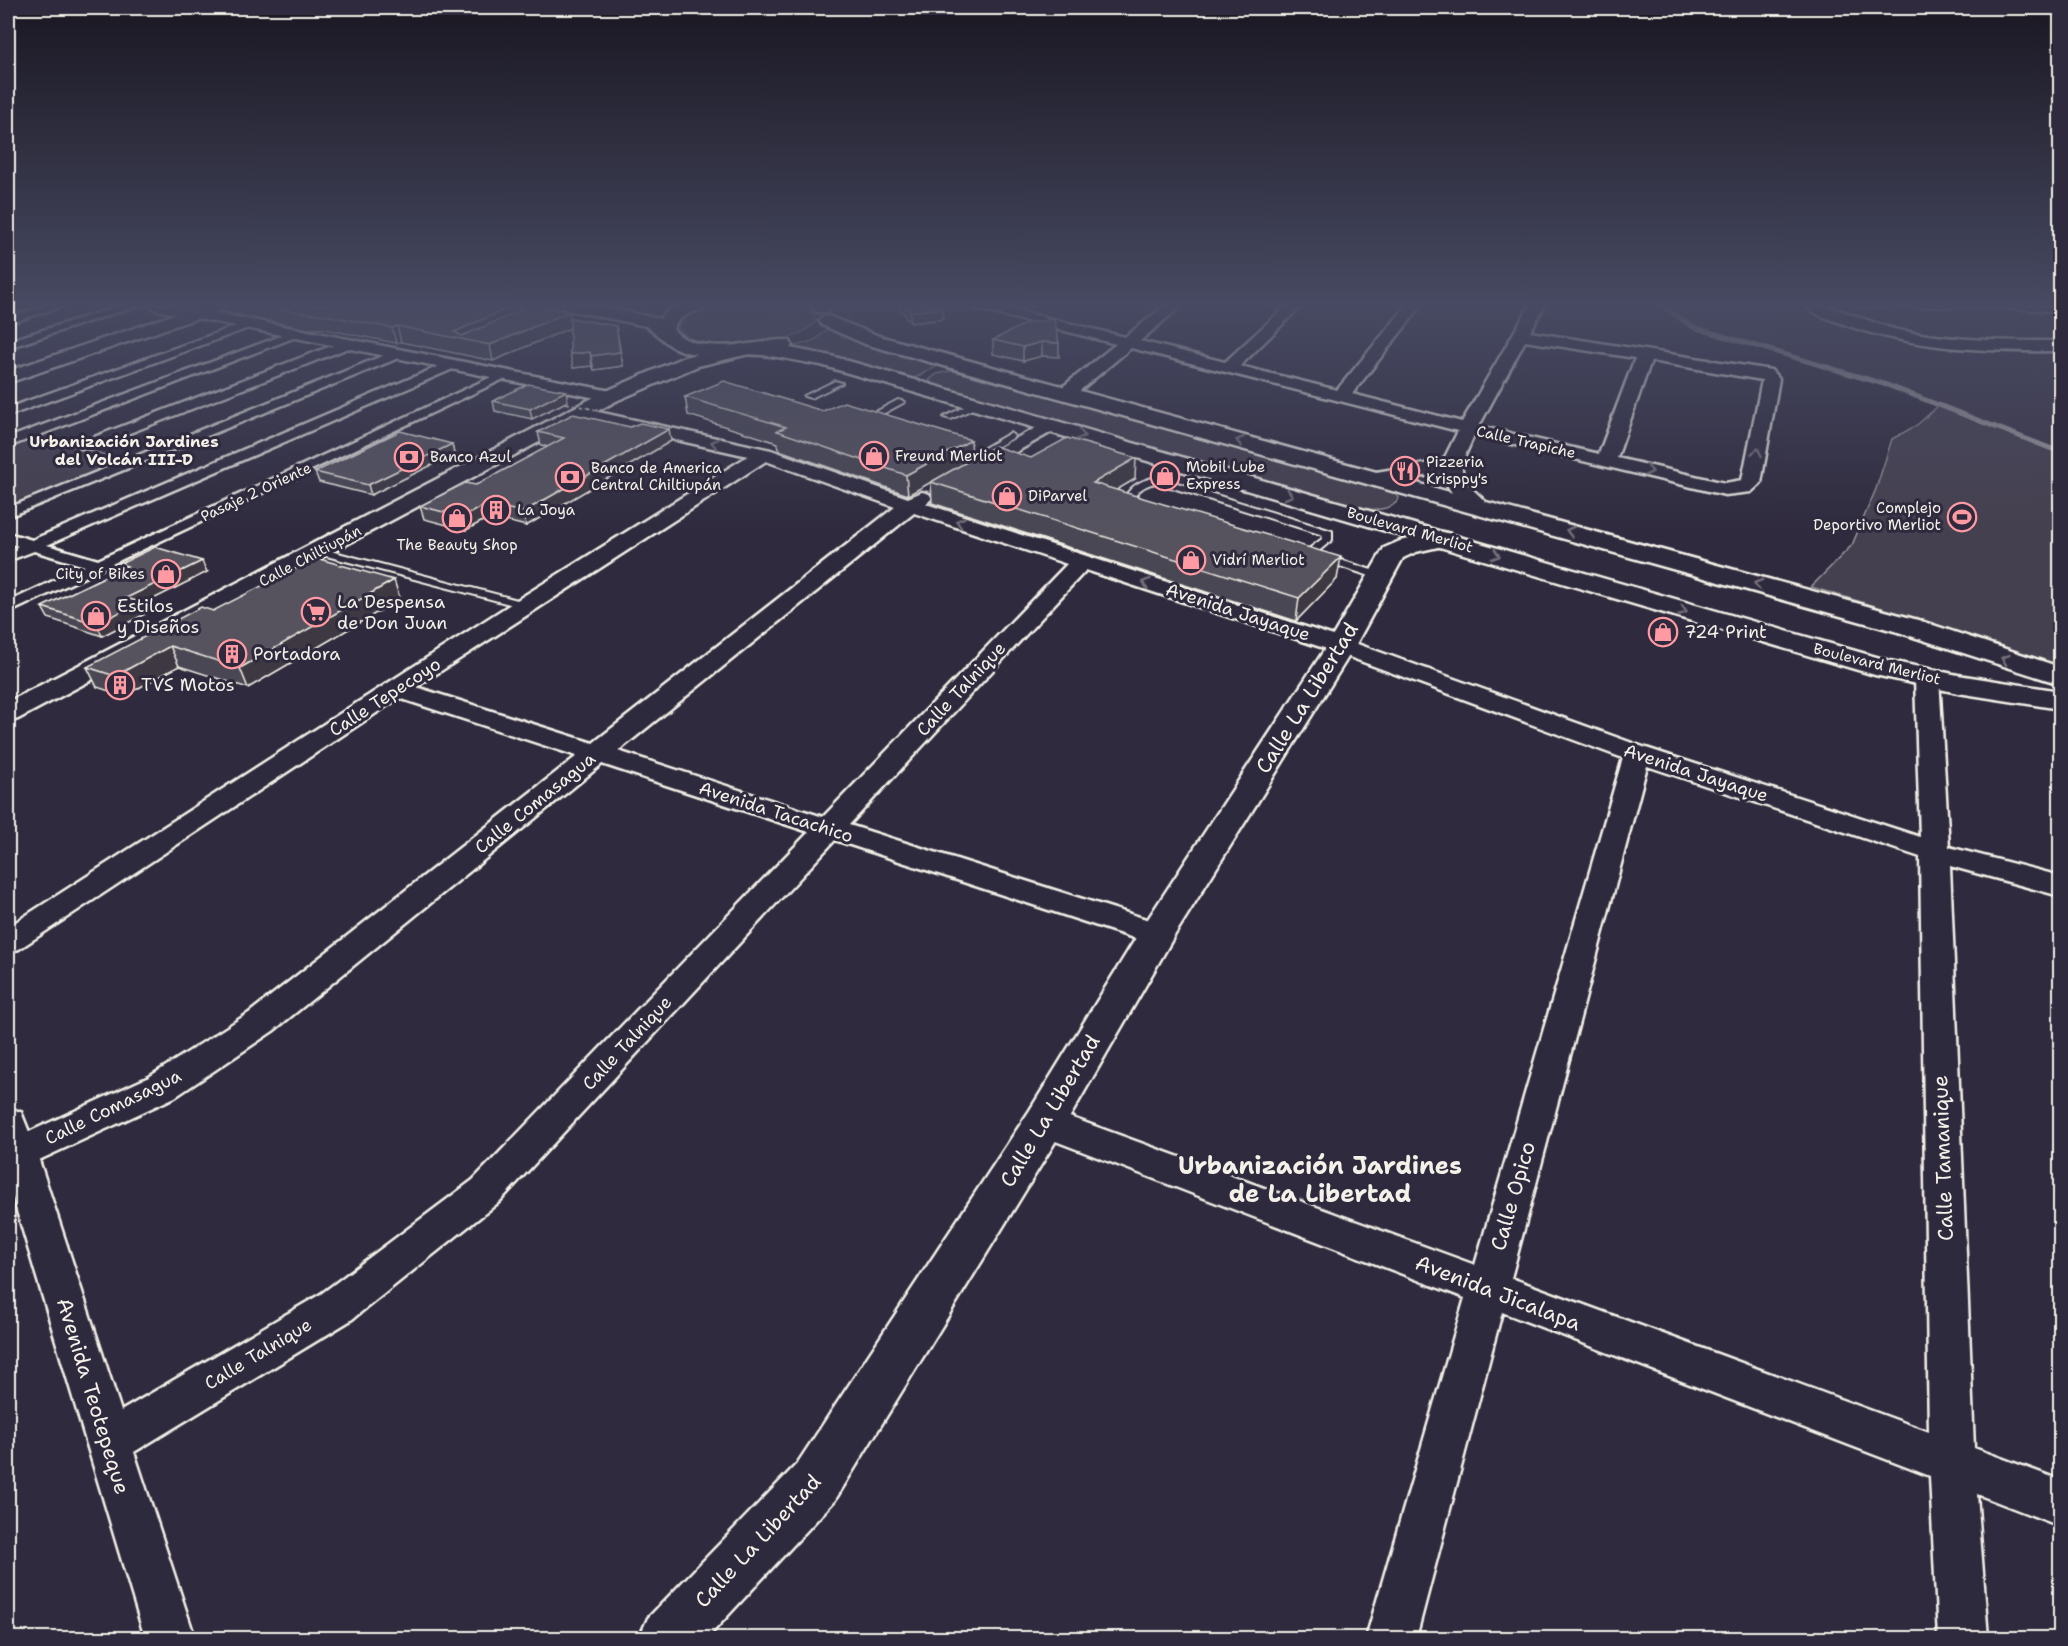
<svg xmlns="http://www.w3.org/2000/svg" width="2068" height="1646" font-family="'Shantell Sans',sans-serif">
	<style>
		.built { fill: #3b3647 }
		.green { fill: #454050; stroke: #9c989c; stroke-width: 1.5 }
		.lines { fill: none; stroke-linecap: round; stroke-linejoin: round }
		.stream { stroke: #a19ea0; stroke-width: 5 }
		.service-casing { stroke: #f4f1e8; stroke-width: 4 }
		.pedestrian-casing { stroke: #f4f1e8; stroke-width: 5 }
		.minor-casing { stroke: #f4f1e8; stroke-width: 5 }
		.tertiary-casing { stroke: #f4f1e8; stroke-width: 5 }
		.secondary-casing { stroke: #f4f1e8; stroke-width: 5 }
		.primary-casing { stroke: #f4f1e8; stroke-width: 5 }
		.service { fill: #2f2a3d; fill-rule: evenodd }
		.pedestrian { fill: #2f2a3d; fill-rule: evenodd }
		.minor { fill: #2f2a3d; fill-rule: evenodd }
		.tertiary { fill: #2f2a3d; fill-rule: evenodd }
		.secondary { fill: #2f2a3d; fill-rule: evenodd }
		.primary { fill: #2f2a3d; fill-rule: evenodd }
		.path-bridge { stroke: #f4f1e8; stroke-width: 2; stroke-dasharray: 4 3; stroke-linecap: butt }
		.wall { fill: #4a4752; stroke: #f4f1e8; stroke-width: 1.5 }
		.shaded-wall { fill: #3c3942; stroke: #f4f1e8; stroke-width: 1.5 }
		.building { fill: #56525f; stroke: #f4f1e8; stroke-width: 1.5 }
		.oneway { stroke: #747079 }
		.labels { text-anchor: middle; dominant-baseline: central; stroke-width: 6; stroke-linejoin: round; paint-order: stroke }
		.far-street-label { font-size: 15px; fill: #f4f1e8; stroke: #2f2a3d }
		.far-poi-label { font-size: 15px; fill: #f4f1e8; stroke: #2f2a3d; text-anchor: start }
		.far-neighbourhood-label { font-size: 16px; font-weight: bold; fill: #f4f1e8; stroke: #2f2a3d }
		.poi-label { font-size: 18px; fill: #f4f1e8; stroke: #2f2a3d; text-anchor: start }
		.street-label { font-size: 18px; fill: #f4f1e8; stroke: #2f2a3d }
		.near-street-label { font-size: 21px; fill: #f4f1e8; stroke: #2f2a3d }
		.near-neighbourhood-label { font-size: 24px; font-weight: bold; fill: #f4f1e8; stroke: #2f2a3d }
	</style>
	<rect width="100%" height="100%" fill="#2f2a3d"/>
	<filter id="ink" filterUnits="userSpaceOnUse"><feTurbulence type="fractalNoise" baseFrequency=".0167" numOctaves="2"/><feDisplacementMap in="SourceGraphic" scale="12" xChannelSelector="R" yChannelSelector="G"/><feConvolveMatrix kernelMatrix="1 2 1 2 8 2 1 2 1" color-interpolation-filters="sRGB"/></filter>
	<g filter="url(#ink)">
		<path class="built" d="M 1661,305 L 2060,305 L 2060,452 L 1887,385 L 1693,327 L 1661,307 Z"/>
		<path class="green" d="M 718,305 L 794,305 L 813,314 L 816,321 C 797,348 697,358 678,328 C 684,312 703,308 718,305 Z
			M 830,327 C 850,344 911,355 938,363 L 936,367 L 911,380 L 786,349 L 815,340 Z
			M 950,371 L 961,372 L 1387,485 L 1399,498 C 1392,514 1365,509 1351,508 L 938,388 L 929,380 L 937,374 Z
			M 1938,406 L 2060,452 L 2060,668 L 1935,624 L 1811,587 L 1852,545 L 1876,489 L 1892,439 L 1917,425 Z
			M 37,436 L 124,460 L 8,508 L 8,447 Z"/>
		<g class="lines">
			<path class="stream" d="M 1661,305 L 1693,327 L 1887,385 L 2060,452"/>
			<g class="service-casing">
				<path id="service" d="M 557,305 L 566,305 L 539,318 L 532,316 Z
					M 1858,305 L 2014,305 L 2060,308 L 2060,312 L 1991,307 L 1862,307 Z
					M 835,381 L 842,383 L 811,398 L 804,396 Z
					M 898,400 L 905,402 L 875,418 L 868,416 Z
					M 976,401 L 980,404 L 979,406 L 951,419 L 944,417 Z
					M 1010,433 L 1014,436 L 1013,438 L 986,453 L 979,451 Z
					M 1158,477 L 1332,531 L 1332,540 L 1314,555 L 1306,555 L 1306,551 L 1322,539 L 1323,535 L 1157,483 C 1148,484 1140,488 1135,496 L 1146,501 L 1146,505 L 1140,505 L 1125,497 C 1132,484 1144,479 1158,477 Z
					M 319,548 L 529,603 L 530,605 L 525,608 L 315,553 L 315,549 Z
					M 1322,554 L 1384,574 L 1385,576 L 1380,579 L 1376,578 L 1318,559 L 1318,555 Z"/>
			</g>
			<g class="pedestrian-casing">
				<path id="pedestrian" d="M 49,305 L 65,305 L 8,324 L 8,317 Z
					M 123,305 L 139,305 L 8,348 L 8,341 Z
					M 250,321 L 254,322 L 254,326 L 8,416 L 8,408 Z
					M 297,330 L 303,333 L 301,335 L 8,447 L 8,438 Z
					M 347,340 L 353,344 L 351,347 L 91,448 L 81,448 L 79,445 L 81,442 Z
					M 397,350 L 403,354 L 401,357 L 8,517 L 8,508 Z
					M 451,361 L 457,365 L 455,368 L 47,545 L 98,560 L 500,373 L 504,372 L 510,376 L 8,613 L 8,602 L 85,566 L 34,551 L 8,561 L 8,550 L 18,546 L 8,543 L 8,533 L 32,540 Z"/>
			</g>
			<g class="minor-casing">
				<path id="minor" d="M 148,305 L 176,305 L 611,391 L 617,392 L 620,396 L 617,400 L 611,401 L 156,310 Z
					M 971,305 L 995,305 L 1125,337 L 1166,305 L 1182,305 L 1140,341 L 1225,362 L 1287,305 L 1302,305 L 1240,366 L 1337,390 L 1407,305 L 1422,305 L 1352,394 L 1462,422 L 1530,305 L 1545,305 L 1530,332 L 1765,369 L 1771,370 L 1779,379 L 1761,483 L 1751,492 L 1725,495 L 1474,435 L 1461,465 L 1464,481 L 1491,507 L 1488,511 C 1468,516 1446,491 1443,473 L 1376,484 L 1369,482 L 1366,478 L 1369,474 L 1376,472 L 1443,461 L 1458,431 L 1131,348 L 1072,397 L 1060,397 L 1057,393 L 1060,389 L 1116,344 L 974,308 ZM 1525,341 L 1635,358 L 1599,454 L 1479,426 ZM 1651,361 L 1762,380 L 1742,480 L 1725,483 L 1617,458 Z
					M 1805,305 C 1830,302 1871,324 1898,330 C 1951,341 2006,341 2060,341 L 2060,351 C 1986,352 1908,349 1838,322 C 1827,318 1813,314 1805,305 Z
					M 580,408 L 771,450 L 908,498 L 922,492 L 929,494 L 932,498 L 926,504 L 1349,641 L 1646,748 L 1920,837 L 1915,678 L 1918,673 L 1927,671 L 1936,673 L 1939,678 L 1949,847 L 2060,876 L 2060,896 L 1950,866 L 1974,1448 L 2060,1480 L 2060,1526 L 1977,1494 L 1988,1638 L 1938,1638 L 1930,1476 L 1502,1312 L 1416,1638 L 1366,1638 L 1465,1298 L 1032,1132 L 1027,1122 L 1032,1112 L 1045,1108 L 1475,1265 L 1623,758 L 1333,651 L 1086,570 L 849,825 L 1168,926 L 1173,934 L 1168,942 L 1157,945 L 1146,942 L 835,840 L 499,1202 L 351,1320 L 134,1452 L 195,1638 L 145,1638 L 8,1181 L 8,1108 L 21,1112 L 29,1132 L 149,1077 L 249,1013 L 577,756 L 399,698 L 19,949 L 8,952 L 8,927 L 517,600 L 748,456 L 574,417 L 571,413 L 574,409 ZM 766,461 L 895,507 L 593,743 L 416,687 ZM 914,513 L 1067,564 L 823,817 L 618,751 ZM 602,764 L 809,832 L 473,1180 L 321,1294 L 121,1411 L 39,1160 L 175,1097 L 273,1031 ZM 1647,766 L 1920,857 L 1929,1432 L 1511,1278 Z
					M 1049,421 L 1055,422 L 1058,426 L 1055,430 L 979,473 L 965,473 L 962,469 L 965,465 Z"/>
			</g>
			<g class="tertiary-casing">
				<path id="tertiary" d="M 1442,532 L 1451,534 L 1454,539 L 1451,544 L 1416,552 L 1403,558 L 1355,646 L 1174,936 L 1060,1134 L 835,1500 L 707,1638 L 639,1638 L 648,1618 L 797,1464 L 1030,1110 L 1144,925 L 1327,646 L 1384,548 L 1400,541 Z"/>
			</g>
			<g class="secondary-casing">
				<path id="secondary" d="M 202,305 L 227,305 L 224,309 L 8,383 L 8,371 Z
					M 812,305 L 829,305 L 830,308 L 827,312 L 815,312 Z
					M 742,344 L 749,346 L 751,350 L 749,354 L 698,366 L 618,400 L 18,719 L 8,722 L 8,702 L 604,392 L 684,357 Z"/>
			</g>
			<g class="primary-casing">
				<path id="primary" d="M 561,305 L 593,305 L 660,319 C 672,303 687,305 705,305 L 703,309 C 691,312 678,316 673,329 C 690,351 732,346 757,343 C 768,342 779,338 790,341 L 792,345 L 790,348 L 831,356 L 1890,661 L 1958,675 L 2060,691 L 2060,709 L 1958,693 L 1875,675 L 821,365 C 802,362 782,357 762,355 C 733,352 705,361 675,348 C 664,343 657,333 646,326 L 564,309 Z
					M 828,316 L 879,336 L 1918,620 L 2060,667 L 2060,684 L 1898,632 L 865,344 L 822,325 L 819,321 L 822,317 Z"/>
			</g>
			<use href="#service" class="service"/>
			<use href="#pedestrian" class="pedestrian"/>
			<use href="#minor" class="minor"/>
			<use href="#tertiary" class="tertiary"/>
			<use href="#secondary" class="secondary"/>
			<use href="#primary" class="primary"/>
			<path class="path-bridge" d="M 566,403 L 605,412"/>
		</g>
		<path class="wall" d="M 221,305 L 519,305 L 521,311 L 569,312 L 570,318 L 616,326 L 623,366 L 594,370 L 592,366 L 573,368 L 570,328 L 493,361 L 401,342 L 396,343 L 324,329 L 308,329 L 224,312 Z
			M 897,305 L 941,305 L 943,308 L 943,319 L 911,323 Z
			M 993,340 L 1059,343 L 1059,357 L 1042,356 L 1023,361 L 993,354 Z
			M 685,397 L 972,459 L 1031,458 L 1135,479 L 1116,490 L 1337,579 L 1296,621 L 932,503 L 931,482 L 908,495 L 779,450 L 778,443 L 688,415 Z
			M 493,401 L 568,401 L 532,419 L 495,411 Z
			M 538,432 L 671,441 L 526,526 L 490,517 L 466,530 L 424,519 L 420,506 L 476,485 L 548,447 L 541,445 Z
			M 452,444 L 454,454 L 371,495 L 319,482 L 315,472 Z
			M 120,564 L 207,572 L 141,605 L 145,614 L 102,636 L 48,618 L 42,607 L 122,568 Z
			M 400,599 L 248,688 L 179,666 L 124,696 L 97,687 L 87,667 L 213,611 Z"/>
		<path class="shaded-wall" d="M 515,305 L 519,305 L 522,318 L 471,341 L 454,332 Z
			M 943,308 L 943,319 L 911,323 L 910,312 Z
			M 569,312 L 572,327 L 493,361 L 490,345 Z
			M 397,326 L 401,342 L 396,343 L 392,328 Z
			M 616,326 L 623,366 L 594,370 L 591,356 Z
			M 1042,342 L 1042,356 L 1023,361 L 1023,347 Z
			M 590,352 L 592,366 L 573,368 L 570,354 Z
			M 566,391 L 568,401 L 532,419 L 530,409 Z
			M 669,429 L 671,441 L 526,526 L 523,512 Z
			M 971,440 L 972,459 L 908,495 L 906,475 Z
			M 452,444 L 454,454 L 371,495 L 368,485 Z
			M 1136,458 L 1135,479 L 1093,504 L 1093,483 Z
			M 486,504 L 490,517 L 466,530 L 463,517 Z
			M 1341,557 L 1337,579 L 1296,621 L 1299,598 Z
			M 202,561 L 207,572 L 141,605 L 145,614 L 102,636 L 97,624 L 126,598 Z
			M 394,580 L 400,599 L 248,688 L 240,668 Z
			M 170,646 L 179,666 L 124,696 L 115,676 Z"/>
		<path class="building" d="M 257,305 L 515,305 L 454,332 L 462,336 L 534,305 L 569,312 L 490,345 L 397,326 L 392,328 L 319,314 L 303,313 Z
			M 905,305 L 941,305 L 943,308 L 910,312 Z
			M 570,318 L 616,326 L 620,352 L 591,356 L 590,352 L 570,354 Z
			M 1054,319 L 1059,343 L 1042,342 L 1023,347 L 993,340 L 1027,323 Z
			M 724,381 L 823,411 L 844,402 L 971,440 L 906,475 L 777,431 L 786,427 L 685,397 Z
			M 528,384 L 566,391 L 530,409 L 493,401 Z
			M 573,414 L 630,427 L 640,423 L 669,429 L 523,512 L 486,504 L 463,517 L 420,506 L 465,483 L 476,485 L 564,438 L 538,432 Z
			M 400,431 L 452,444 L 368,485 L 315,472 Z
			M 1067,438 L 1136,458 L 1093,483 L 1341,557 L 1299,598 L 931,482 L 995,446 L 1031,458 Z
			M 155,547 L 202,561 L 126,598 L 140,602 L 97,624 L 42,607 L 127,566 L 120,564 Z
			M 316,558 L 394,580 L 240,668 L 170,646 L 115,676 L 87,667 L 201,607 L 213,611 Z"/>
		<defs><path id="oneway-chevron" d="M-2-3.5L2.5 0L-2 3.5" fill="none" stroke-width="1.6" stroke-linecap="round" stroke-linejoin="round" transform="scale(1.5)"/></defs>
		<g class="oneway">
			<use href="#oneway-chevron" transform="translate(1081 435) rotate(16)"/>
			<use href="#oneway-chevron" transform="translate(1240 441) rotate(-165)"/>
			<use href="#oneway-chevron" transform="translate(715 443) rotate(-167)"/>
			<use href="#oneway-chevron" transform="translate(1757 452) rotate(-79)"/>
			<use href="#oneway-chevron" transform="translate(1649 471) rotate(13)"/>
			<use href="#oneway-chevron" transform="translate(1289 495) rotate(16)"/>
			<use href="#oneway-chevron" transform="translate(960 522) rotate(-162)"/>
			<use href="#oneway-chevron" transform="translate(1570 531) rotate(-165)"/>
			<use href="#oneway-chevron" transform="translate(1496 555) rotate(17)"/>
			<use href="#oneway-chevron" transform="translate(1146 583) rotate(-162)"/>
			<use href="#oneway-chevron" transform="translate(1758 584) rotate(-164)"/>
			<use href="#oneway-chevron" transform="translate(1683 611) rotate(17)"/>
			<use href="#oneway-chevron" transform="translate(2005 659) rotate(-161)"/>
		</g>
	</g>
	<linearGradient id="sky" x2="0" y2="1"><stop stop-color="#1a1722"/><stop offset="0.57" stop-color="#474a62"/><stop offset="1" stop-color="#474a62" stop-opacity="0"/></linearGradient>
	<rect width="2068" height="535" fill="url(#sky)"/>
	<defs>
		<g id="shop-ring" transform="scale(1.5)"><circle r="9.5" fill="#2f2a3d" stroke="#ff9aa2" stroke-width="1.5"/><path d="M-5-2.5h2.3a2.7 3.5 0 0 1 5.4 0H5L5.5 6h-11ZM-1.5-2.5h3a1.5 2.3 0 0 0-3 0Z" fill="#ff9aa2"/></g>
		<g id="bank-ring" transform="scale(1.5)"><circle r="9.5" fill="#2f2a3d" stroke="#ff9aa2" stroke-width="1.5"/><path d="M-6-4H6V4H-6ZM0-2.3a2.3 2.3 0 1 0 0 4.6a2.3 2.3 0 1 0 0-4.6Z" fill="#ff9aa2"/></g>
		<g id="restaurant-ring" transform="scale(1.5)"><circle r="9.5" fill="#2f2a3d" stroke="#ff9aa2" stroke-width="1.5"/><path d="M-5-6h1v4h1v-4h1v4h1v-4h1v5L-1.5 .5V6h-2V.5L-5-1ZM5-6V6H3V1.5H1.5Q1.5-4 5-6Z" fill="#ff9aa2"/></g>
		<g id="building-ring" transform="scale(1.5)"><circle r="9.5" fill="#2f2a3d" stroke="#ff9aa2" stroke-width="1.5"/><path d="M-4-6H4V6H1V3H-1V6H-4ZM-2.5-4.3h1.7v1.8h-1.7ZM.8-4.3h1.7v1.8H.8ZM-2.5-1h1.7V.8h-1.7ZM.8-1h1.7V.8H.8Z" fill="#ff9aa2"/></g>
		<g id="stadium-ring" transform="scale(1.5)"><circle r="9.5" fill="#2f2a3d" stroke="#ff9aa2" stroke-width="1.5"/><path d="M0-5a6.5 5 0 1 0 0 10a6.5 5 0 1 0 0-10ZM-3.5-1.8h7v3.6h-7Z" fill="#ff9aa2"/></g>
		<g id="supermarket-ring" transform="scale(1.5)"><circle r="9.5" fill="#2f2a3d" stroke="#ff9aa2" stroke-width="1.5"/><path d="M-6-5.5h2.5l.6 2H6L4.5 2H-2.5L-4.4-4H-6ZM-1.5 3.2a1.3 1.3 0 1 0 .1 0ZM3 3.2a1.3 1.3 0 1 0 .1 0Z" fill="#ff9aa2"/></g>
	</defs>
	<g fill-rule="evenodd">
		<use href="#shop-ring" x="874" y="456"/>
		<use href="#bank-ring" x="409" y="457"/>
		<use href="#restaurant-ring" x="1405" y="471"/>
		<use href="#shop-ring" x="1165" y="476"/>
		<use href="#bank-ring" x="570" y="477"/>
		<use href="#shop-ring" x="1007" y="496"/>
		<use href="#building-ring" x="496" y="510"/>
		<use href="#stadium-ring" x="1962" y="517"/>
		<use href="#shop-ring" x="457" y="518"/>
		<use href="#shop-ring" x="1191" y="560"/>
		<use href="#shop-ring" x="166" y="574"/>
		<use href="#supermarket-ring" x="316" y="612"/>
		<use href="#shop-ring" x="96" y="616"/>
		<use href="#shop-ring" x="1663" y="632"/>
		<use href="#building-ring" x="232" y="654"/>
		<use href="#building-ring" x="120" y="685"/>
	</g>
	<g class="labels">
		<g class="far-street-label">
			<text transform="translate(1526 442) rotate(13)">Calle Trapiche</text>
			<text transform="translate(256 492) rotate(-25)">Pasaje 2 Oriente</text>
			<text transform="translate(1410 530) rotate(16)">Boulevard Merliot</text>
			<text transform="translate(310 556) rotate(-28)">Calle Chiltiupán</text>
			<text transform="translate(1877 664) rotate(14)">Boulevard Merliot</text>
		</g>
		<g class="far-poi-label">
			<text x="895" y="456">Freund Merliot</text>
			<text x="430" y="457">Banco Azul</text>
			<text x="1426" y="462">Pizzeria<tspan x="1426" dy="17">Krisppy's</tspan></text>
			<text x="1186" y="467">Mobil Lube<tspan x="1186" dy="17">Express</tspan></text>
			<text x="591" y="468">Banco de America<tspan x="591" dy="17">Central Chiltiupán</tspan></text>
			<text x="1028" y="496">DiParvel</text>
			<text x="1941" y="508" text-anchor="end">Complejo<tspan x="1941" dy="17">Deportivo Merliot</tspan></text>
			<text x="517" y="510">La Joya</text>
			<text x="457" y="545" text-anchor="middle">The Beauty Shop</text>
			<text x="1212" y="560">Vidrí Merliot</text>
			<text x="145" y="574" text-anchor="end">City of Bikes</text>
		</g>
		<g class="far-neighbourhood-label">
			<text x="124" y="441">Urbanización Jardines<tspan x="124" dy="18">del Volcán III-D</tspan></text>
		</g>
		<g class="poi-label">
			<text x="337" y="602">La Despensa<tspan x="337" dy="21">de Don Juan</tspan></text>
			<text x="117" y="606">Estilos<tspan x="117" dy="21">y Diseños</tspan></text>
			<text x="1684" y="632">724 Print</text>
			<text x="253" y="654">Portadora</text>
			<text x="141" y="685">TVS Motos</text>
		</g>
		<g class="street-label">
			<text transform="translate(1238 612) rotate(18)">Avenida Jayaque</text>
			<text transform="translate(961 689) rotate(-47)">Calle Talnique</text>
			<text transform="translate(385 697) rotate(-33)">Calle Tepecoyo</text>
			<text transform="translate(1696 773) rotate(18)">Avenida Jayaque</text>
			<text transform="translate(535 803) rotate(-39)">Calle Comasagua</text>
			<text transform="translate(776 812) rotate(18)">Avenida Tacachico</text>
			<text transform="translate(627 1043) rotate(-47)">Calle Talnique</text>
			<text transform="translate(113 1107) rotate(-26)">Calle Comasagua</text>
			<text transform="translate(258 1354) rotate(-31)">Calle Talnique</text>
		</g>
		<g class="near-street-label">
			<text transform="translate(1307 698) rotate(-58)">Calle La Libertad</text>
			<text transform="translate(1050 1111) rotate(-59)">Calle La Libertad</text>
			<text transform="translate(1943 1158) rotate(-92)">Calle Tamanique</text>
			<text transform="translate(1513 1196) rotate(-74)">Calle Opico</text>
			<text transform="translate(1498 1293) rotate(21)">Avenida Jicalapa</text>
			<text transform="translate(93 1396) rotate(73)">Avenida Teotepeque</text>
			<text transform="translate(758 1541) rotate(-47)">Calle La Libertad</text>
		</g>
		<g class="near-neighbourhood-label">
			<text x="1320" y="1166">Urbanización Jardines<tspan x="1320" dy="28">de La Libertad</tspan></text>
		</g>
	</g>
	<rect width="2068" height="1646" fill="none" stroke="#2f2a3d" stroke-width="30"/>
	<rect x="15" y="15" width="2038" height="1616" fill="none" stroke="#f4f1e8" stroke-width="2" filter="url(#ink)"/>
</svg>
